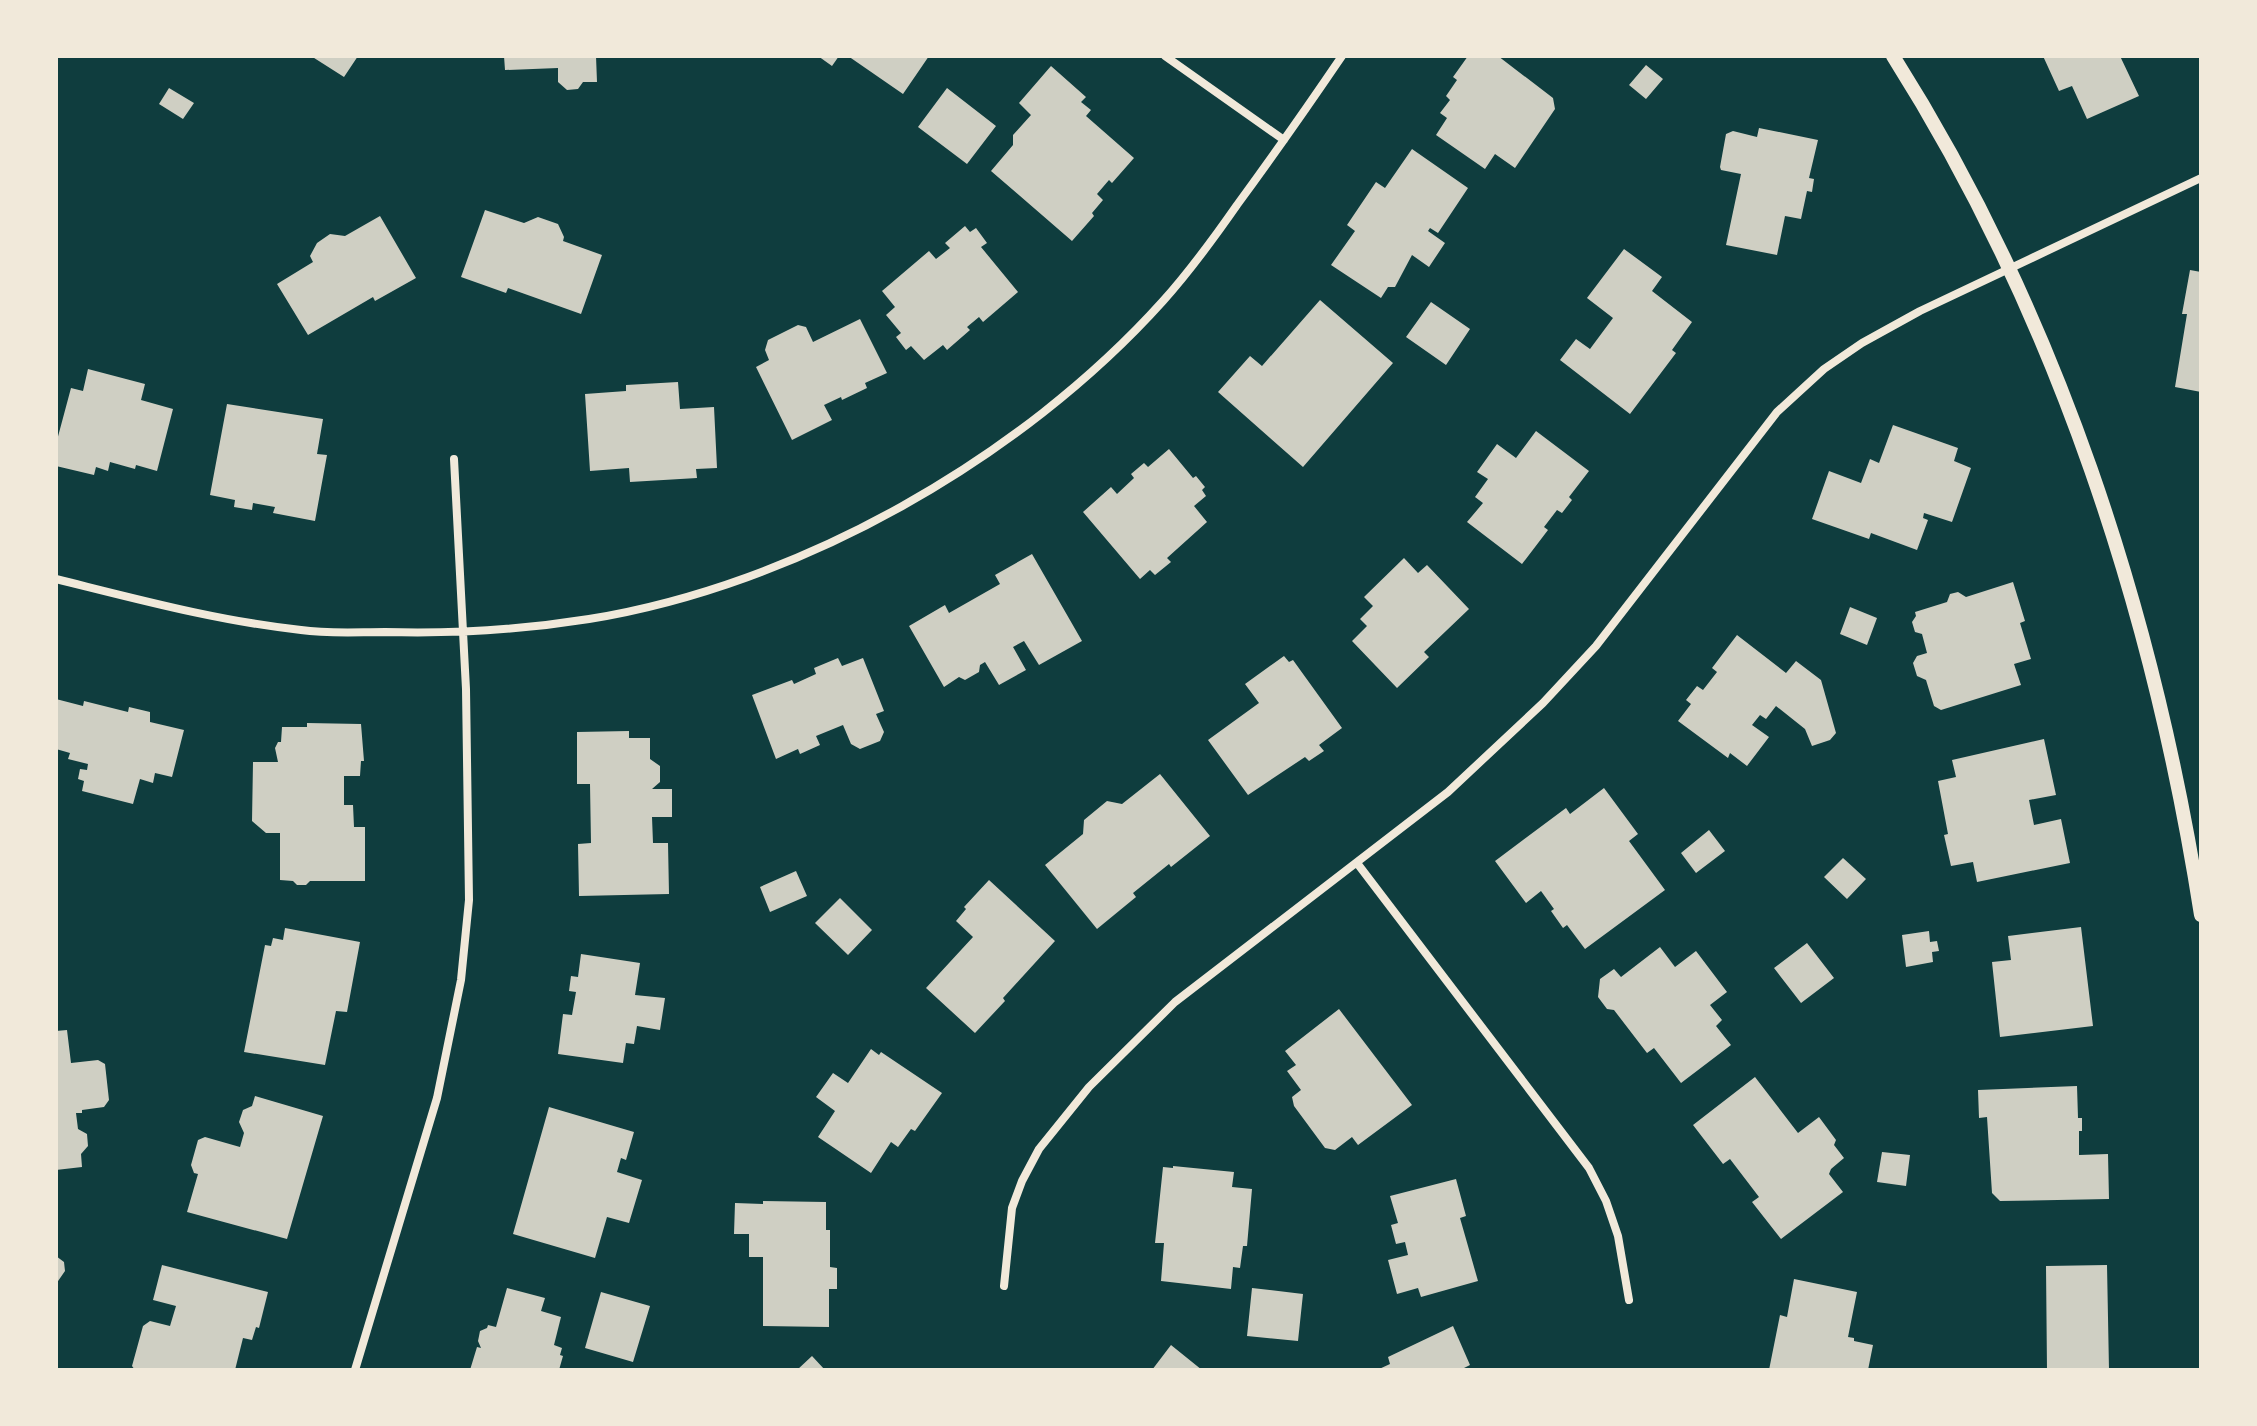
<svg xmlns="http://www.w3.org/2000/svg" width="2257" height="1426" font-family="Figtree,sans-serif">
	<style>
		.building { fill: #cfcfc3 }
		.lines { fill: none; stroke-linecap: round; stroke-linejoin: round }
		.minor { stroke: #f1e9da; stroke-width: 8 }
		.tertiary { stroke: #f1e9da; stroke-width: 14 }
	</style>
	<rect width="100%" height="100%" fill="#0f3d3e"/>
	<path class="building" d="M 311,56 L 358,56 L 344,77 Z
		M 504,56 L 596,56 L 597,82 L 583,82 L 578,89 L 567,90 L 558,82 L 558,68 L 505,70 Z
		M 818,56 L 839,56 L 832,66 Z
		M 848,56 L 929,56 L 903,94 Z
		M 1468,56 L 1498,56 L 1553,98 L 1555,109 L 1515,168 L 1495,154 L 1485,169 L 1436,135 L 1447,118 L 1440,113 L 1450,100 L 1446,96 L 1457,80 L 1453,77 Z
		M 2043,56 L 2120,56 L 2139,96 L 2087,119 L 2072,86 L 2059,91 Z
		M 1646,65 L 1663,79 L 1646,99 L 1629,85 Z
		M 1051,66 L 1086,97 L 1081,102 L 1091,110 L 1086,116 L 1134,158 L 1112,183 L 1109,180 L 1097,194 L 1103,200 L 1092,213 L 1094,216 L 1072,241 L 991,171 L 1013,145 L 1013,135 L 1031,115 L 1019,103 Z
		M 169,88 L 194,103 L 183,119 L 159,104 Z
		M 947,88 L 996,126 L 967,164 L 918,127 Z
		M 1759,128 L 1818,140 L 1809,178 L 1814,179 L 1812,192 L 1807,191 L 1801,219 L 1785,216 L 1777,255 L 1726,245 L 1741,174 L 1721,170 L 1720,167 L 1726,134 L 1733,131 L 1757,137 Z
		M 1412,149 L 1468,188 L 1438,233 L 1430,228 L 1428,231 L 1445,243 L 1429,267 L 1412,255 L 1395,287 L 1388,287 L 1381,298 L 1331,265 L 1355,231 L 1347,225 L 1376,182 L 1385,188 Z
		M 485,210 L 524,223 L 538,217 L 558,224 L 564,237 L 563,241 L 602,255 L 581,314 L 508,288 L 506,293 L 461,277 Z
		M 380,216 L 416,278 L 375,301 L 373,297 L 308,335 L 277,284 L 313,262 L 310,256 L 317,243 L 330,234 L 345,236 Z
		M 965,226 L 970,232 L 976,228 L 987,243 L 981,247 L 1018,292 L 983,322 L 979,317 L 967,327 L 970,330 L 947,350 L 943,345 L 924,360 L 911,346 L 906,350 L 896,337 L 901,333 L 886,315 L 895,307 L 882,291 L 929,251 L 936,259 L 950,248 L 945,243 Z
		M 1624,249 L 1662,277 L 1652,291 L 1692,322 L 1672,350 L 1676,353 L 1630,414 L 1560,360 L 1576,339 L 1590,349 L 1613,318 L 1587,298 Z
		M 2190,270 L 2201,272 L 2201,392 L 2175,387 L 2187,314 L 2182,314 Z
		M 1320,300 L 1393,363 L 1303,467 L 1218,392 L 1250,356 L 1262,366 Z
		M 1431,302 L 1470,329 L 1446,365 L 1406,337 Z
		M 860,319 L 887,373 L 865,383 L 867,388 L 842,400 L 841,397 L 824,405 L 832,420 L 792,440 L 756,367 L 769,360 L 765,350 L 768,340 L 798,325 L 806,327 L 813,342 Z
		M 88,369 L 145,384 L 141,400 L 173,409 L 157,471 L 136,465 L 135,469 L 110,462 L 108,471 L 96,467 L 94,475 L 56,466 L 56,444 L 71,388 L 83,391 Z
		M 678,382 L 680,409 L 714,407 L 717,468 L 696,469 L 697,478 L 630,482 L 629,468 L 590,471 L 585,394 L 626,391 L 626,385 Z
		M 227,404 L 323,419 L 317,454 L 327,455 L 315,521 L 273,513 L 275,507 L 253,503 L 252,510 L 234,507 L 235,500 L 210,495 Z
		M 1893,425 L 1958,448 L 1954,461 L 1971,468 L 1952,522 L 1924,513 L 1923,518 L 1928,520 L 1917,550 L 1871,533 L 1869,539 L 1812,519 L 1829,471 L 1861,483 L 1870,459 L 1879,463 Z
		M 1536,431 L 1589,471 L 1569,497 L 1572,500 L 1562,513 L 1557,510 L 1544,527 L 1548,530 L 1522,564 L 1467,522 L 1483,503 L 1475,497 L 1488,479 L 1477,472 L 1497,444 L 1516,458 Z
		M 1169,449 L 1193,478 L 1196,476 L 1205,487 L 1202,490 L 1206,496 L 1194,506 L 1207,522 L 1167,558 L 1171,562 L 1155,575 L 1150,570 L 1140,579 L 1083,512 L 1111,487 L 1117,494 L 1134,478 L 1131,474 L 1144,463 L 1148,467 Z
		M 1032,554 L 1082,641 L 1039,665 L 1024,641 L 1013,647 L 1026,670 L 999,685 L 985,662 L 980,665 L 979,672 L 965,680 L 959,677 L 944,687 L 909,626 L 945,605 L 949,613 L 1000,584 L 995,575 Z
		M 1404,558 L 1418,573 L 1427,565 L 1469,609 L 1424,652 L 1429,657 L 1397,688 L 1352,641 L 1367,626 L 1360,619 L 1373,606 L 1364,597 Z
		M 2013,582 L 2025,621 L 2020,623 L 2031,659 L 2014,664 L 2021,685 L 1941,710 L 1934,706 L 1926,680 L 1917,676 L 1913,663 L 1917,656 L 1927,653 L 1922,634 L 1915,632 L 1912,622 L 1916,616 L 1915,612 L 1947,602 L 1950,594 L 1958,592 L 1966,597 Z
		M 1850,607 L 1877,618 L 1867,645 L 1840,634 Z
		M 1737,635 L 1786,673 L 1796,661 L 1821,680 L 1836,733 L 1830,740 L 1812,746 L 1805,729 L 1776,706 L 1766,719 L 1760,715 L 1752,725 L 1769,737 L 1747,766 L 1730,753 L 1728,758 L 1678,721 L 1691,704 L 1686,700 L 1697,686 L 1703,690 L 1717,672 L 1712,668 Z
		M 1284,656 L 1289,662 L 1293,660 L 1342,728 L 1319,745 L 1324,751 L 1309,761 L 1305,757 L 1248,795 L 1208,740 L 1259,703 L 1245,684 Z
		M 838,658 L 842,666 L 863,658 L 884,711 L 876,714 L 884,732 L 880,741 L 860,749 L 851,744 L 843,725 L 816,736 L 820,745 L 800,754 L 798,749 L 776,759 L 752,695 L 792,680 L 794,684 L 816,674 L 814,668 Z
		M 56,699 L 83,706 L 84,701 L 128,712 L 129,707 L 150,712 L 150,722 L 184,730 L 172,777 L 155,773 L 153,783 L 140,779 L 133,804 L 82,791 L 84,781 L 78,779 L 80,769 L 87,770 L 88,764 L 68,759 L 70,753 L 56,749 Z
		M 307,723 L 361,724 L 364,761 L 361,761 L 360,776 L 344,776 L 344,805 L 353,805 L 354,827 L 365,827 L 365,881 L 310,881 L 306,885 L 297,885 L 293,881 L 280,880 L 280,833 L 266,833 L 252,821 L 253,762 L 278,762 L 275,748 L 278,742 L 281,742 L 282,727 L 307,727 Z
		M 629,731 L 629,738 L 650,738 L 650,759 L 660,766 L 660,782 L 652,789 L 672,789 L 672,817 L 652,817 L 653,843 L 668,843 L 669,894 L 579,896 L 578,844 L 591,843 L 590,784 L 577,784 L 577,732 Z
		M 2044,739 L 2056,795 L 2029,800 L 2034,825 L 2061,819 L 2070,863 L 1977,882 L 1973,862 L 1951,866 L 1944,835 L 1948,834 L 1938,781 L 1956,777 L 1952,760 Z
		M 1160,774 L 1210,836 L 1171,867 L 1169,864 L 1133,893 L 1136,897 L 1097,929 L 1045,865 L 1083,834 L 1084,820 L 1107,801 L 1122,804 Z
		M 1604,788 L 1638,834 L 1629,841 L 1665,890 L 1585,949 L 1567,925 L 1563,928 L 1551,911 L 1554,909 L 1541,891 L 1526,903 L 1495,861 L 1566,808 L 1570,814 Z
		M 1709,830 L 1725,851 L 1696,873 L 1681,853 Z
		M 1843,858 L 1866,879 L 1847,899 L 1824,877 Z
		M 796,871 L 807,896 L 770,912 L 760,887 Z
		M 989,880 L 1055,941 L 1003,998 L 1005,1001 L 975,1033 L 926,988 L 973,937 L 956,921 L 966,909 L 964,907 Z
		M 840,898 L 872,930 L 848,955 L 815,923 Z
		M 2081,927 L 2093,1026 L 2000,1037 L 1992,962 L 2011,960 L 2008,936 Z
		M 285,928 L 360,942 L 347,1012 L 336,1011 L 325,1065 L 244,1052 L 265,945 L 271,946 L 273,938 L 283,940 Z
		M 1929,931 L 1930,942 L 1937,941 L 1939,951 L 1932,952 L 1933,962 L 1906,967 L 1902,935 Z
		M 1807,943 L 1834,978 L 1801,1003 L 1774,968 Z
		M 1660,947 L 1675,967 L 1696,951 L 1727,992 L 1710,1005 L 1722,1020 L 1716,1026 L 1731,1045 L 1681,1083 L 1654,1048 L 1647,1053 L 1614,1010 L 1607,1009 L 1598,997 L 1600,979 L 1614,969 L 1621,977 Z
		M 581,954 L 640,963 L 635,995 L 665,998 L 660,1030 L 637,1026 L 634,1044 L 626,1043 L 623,1063 L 558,1054 L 563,1014 L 572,1015 L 576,992 L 569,991 L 571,976 L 578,977 Z
		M 1339,1009 L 1412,1105 L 1358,1145 L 1352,1137 L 1335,1150 L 1325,1148 L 1294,1106 L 1292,1097 L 1301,1090 L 1287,1071 L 1296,1065 L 1285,1051 Z
		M 67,1030 L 71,1063 L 98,1060 L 105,1064 L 109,1100 L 104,1107 L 82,1110 L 82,1113 L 76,1113 L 78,1129 L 87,1134 L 88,1146 L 81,1154 L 82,1167 L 56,1170 L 56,1031 Z
		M 871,1049 L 879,1055 L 881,1052 L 942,1093 L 915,1131 L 911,1129 L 898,1147 L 891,1142 L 871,1173 L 818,1137 L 835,1111 L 816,1097 L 833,1073 L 848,1083 Z
		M 1755,1077 L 1798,1133 L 1819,1117 L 1836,1140 L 1834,1145 L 1844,1158 L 1831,1169 L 1829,1174 L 1843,1192 L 1781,1239 L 1752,1202 L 1759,1197 L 1730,1159 L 1723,1164 L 1693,1125 Z
		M 2077,1086 L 2078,1118 L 2082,1118 L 2082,1131 L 2079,1131 L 2079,1155 L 2108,1154 L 2109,1199 L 2000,1201 L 1992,1193 L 1987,1117 L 1979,1118 L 1978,1090 Z
		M 255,1096 L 323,1116 L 287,1239 L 187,1212 L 198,1174 L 194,1173 L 191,1165 L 198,1140 L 205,1137 L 240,1147 L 244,1133 L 239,1122 L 243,1110 L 252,1106 Z
		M 549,1107 L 634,1132 L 626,1160 L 621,1158 L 617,1172 L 642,1180 L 629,1223 L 607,1217 L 595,1258 L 513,1234 Z
		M 1882,1152 L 1910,1155 L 1906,1186 L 1877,1182 Z
		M 1173,1166 L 1234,1172 L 1232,1187 L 1252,1189 L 1247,1246 L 1243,1246 L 1240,1268 L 1233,1267 L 1231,1289 L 1161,1281 L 1164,1243 L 1155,1243 L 1163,1167 L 1173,1168 Z
		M 1456,1179 L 1466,1216 L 1460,1218 L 1478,1281 L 1421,1297 L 1418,1288 L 1397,1294 L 1388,1260 L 1408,1255 L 1405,1242 L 1396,1244 L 1391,1225 L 1398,1223 L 1390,1196 Z
		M 763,1201 L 826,1202 L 826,1230 L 830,1230 L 830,1267 L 837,1268 L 837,1289 L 829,1289 L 829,1327 L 763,1326 L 763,1257 L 749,1257 L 749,1234 L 734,1234 L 735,1203 L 763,1204 Z
		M 56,1256 L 64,1262 L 65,1271 L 56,1284 Z
		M 162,1265 L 268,1292 L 259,1328 L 256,1327 L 252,1340 L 243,1338 L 235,1370 L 135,1370 L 132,1366 L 143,1326 L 150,1321 L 170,1326 L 176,1306 L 153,1300 Z
		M 2107,1265 L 2109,1370 L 2047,1370 L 2046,1266 Z
		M 1794,1279 L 1857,1292 L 1848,1337 L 1854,1338 L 1854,1341 L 1873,1345 L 1868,1370 L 1769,1370 L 1780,1315 L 1787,1317 Z
		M 507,1288 L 545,1298 L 541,1311 L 561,1317 L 554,1345 L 562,1348 L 560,1355 L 563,1356 L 559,1370 L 470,1370 L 477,1347 L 481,1348 L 478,1341 L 480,1331 L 487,1328 L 488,1325 L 496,1327 Z
		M 1252,1288 L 1303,1294 L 1298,1341 L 1247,1336 Z
		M 601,1292 L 650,1306 L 633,1362 L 585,1348 Z
		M 1453,1326 L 1470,1365 L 1460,1370 L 1377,1370 L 1390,1364 L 1388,1357 Z
		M 1171,1345 L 1202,1370 L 1152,1370 Z
		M 812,1356 L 825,1370 L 797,1370 Z"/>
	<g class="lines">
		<path class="minor" d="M 1165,56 L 1284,140
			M 56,579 C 137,599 218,621 301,630 C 328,634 357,632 385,632 C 454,634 520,630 589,619 C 799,585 1021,459 1163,301 C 1190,271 1214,238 1237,205 C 1273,156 1308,106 1342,56
			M 1357,863 L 1589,1168 L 1606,1201 L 1618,1236 L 1629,1300
			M 1004,1286 L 1012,1208 L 1022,1181 L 1039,1149 L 1089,1087 L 1175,1002 L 1448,792 L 1543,703 L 1596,646 L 1777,412 L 1824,369 L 1862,343 L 1920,311 L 2201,178
			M 355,1370 L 437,1098 L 461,980 L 469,900 L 466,689 L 454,459"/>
		<path class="tertiary" d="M 1893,56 C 2057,315 2154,613 2201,915"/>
	</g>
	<rect width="2257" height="1426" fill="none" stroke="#f1e9da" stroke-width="116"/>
</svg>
